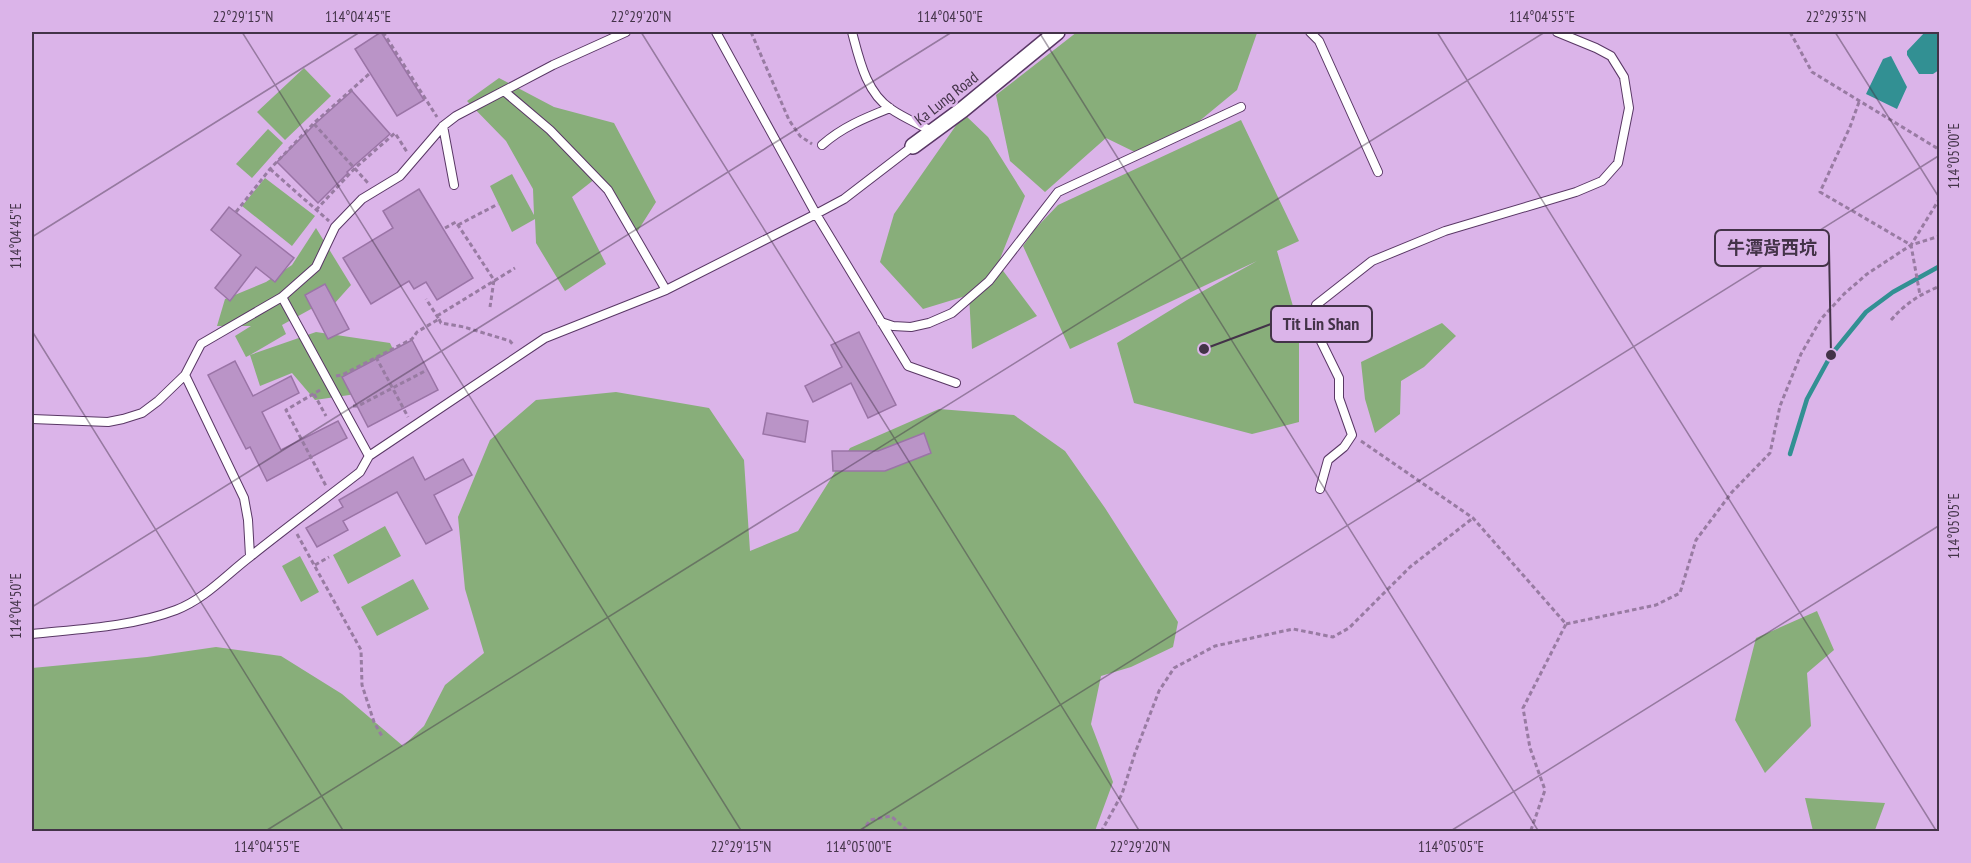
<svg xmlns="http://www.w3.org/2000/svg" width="1971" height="863" font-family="'PT Sans Narrow','Noto Sans TC',sans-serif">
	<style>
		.green { fill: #88ae7a }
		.water { fill: #329093 }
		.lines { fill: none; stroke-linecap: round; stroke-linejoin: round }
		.stream { stroke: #329093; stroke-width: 4.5 }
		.building { fill: #ba94c7; stroke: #9a74a6; stroke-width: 1.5 }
		.lane-casing { stroke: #593765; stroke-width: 10 }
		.street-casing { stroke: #593765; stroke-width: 18 }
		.path { stroke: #987ba2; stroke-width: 3; stroke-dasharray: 4.5 3; stroke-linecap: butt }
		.lane { stroke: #fff; stroke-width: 8 }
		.street { stroke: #fff; stroke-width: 15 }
		.ticks { fill: none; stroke: #433348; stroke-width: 1.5; stroke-opacity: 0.45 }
		.labels { text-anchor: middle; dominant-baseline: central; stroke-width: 5; stroke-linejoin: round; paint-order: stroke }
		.street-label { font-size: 16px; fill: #433348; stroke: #dbb4e9 }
		.leader { fill: none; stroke: #433348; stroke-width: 2 }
		.callout-dot { fill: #433348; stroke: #dbb4e9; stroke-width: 2 }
		.callout { fill: #dbb4e9; stroke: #433348; stroke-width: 2 }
		.callout-label { font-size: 18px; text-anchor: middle; font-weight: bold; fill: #433348 }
		.neatline { fill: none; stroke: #433348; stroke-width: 2 }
		.ticks-label { font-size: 15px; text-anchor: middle; fill: #433348 }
	</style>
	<rect width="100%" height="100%" fill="#dbb4e9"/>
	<path class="green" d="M 1077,32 L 1259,32 L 1257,33 L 1237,90 L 1197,123 L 1145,157 L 1106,138 L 1045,192 L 1010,161 L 996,95 Z
		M 304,68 L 331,96 L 285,140 L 257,112 Z
		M 499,78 L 554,107 L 614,123 L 656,202 L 637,232 L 600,175 L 572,197 L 606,264 L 565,291 L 536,243 L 535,219 L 512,232 L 490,186 L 512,174 L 534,215 L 533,189 L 506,141 L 467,101 Z
		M 964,114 L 988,137 L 1025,196 L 998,264 L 1037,316 L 972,349 L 969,295 L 923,309 L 880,262 L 894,214 Z
		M 1241,120 L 1299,241 L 1277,251 L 1299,327 L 1299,422 L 1252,434 L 1134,403 L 1117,343 L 1187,300 L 1257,261 L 1070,349 L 1023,246 L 1035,229 L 1058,205 Z
		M 268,129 L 283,143 L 252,178 L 236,164 Z
		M 265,178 L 315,216 L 292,246 L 242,206 Z
		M 316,228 L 351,285 L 326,313 L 311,309 L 282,325 L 286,334 L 250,355 L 316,332 L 390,343 L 411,386 L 315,400 L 292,373 L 260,386 L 250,355 L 246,357 L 235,336 L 251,326 L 217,326 L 225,299 L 266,282 L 292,265 Z
		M 1442,323 L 1456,336 L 1424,367 L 1401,381 L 1400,414 L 1375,433 L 1365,399 L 1361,362 Z
		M 616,392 L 709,408 L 744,460 L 750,551 L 798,531 L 850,448 L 939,409 L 1014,415 L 1065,451 L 1105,508 L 1178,622 L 1173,647 L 1131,667 L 1101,676 L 1091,724 L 1113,782 L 1095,831 L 32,832 L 32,668 L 147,657 L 216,647 L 281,656 L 342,694 L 403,746 L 424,726 L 445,685 L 484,653 L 465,589 L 458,517 L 490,440 L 536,400 Z
		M 385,526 L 401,556 L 348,584 L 333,555 Z
		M 300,556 L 319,592 L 301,602 L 282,566 Z
		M 413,579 L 429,609 L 377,636 L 361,607 Z
		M 1817,611 L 1834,650 L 1807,673 L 1811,726 L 1765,773 L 1735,720 L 1756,638 Z
		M 1805,798 L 1885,803 L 1875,830 L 1888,831 L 1813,831 Z"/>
	<path class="water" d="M 1925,32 L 1939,33 L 1939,70 L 1933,74 L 1919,74 L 1907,55 L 1907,51 Z
		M 1891,56 L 1907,87 L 1897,109 L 1866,94 L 1883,59 Z"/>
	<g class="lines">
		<path class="stream" d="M 1790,454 L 1807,399 L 1831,355 L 1866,312 L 1893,292 L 1940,266"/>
	</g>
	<path class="building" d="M 381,32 L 424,100 L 397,116 L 355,49 Z
		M 352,91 L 390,134 L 347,172 L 348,173 L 318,203 L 277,162 L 317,122 Z
		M 419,189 L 473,278 L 437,300 L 426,282 L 414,289 L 409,281 L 371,304 L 343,258 L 393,228 L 383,211 Z
		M 229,207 L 294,258 L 275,282 L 256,267 L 230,301 L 215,288 L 241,255 L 211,230 Z
		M 325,284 L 349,329 L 328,339 L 305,295 Z
		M 859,332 L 896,405 L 868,418 L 851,383 L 813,402 L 805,386 L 842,367 L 831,345 Z
		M 412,340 L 438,390 L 368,427 L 342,377 Z
		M 235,361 L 253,396 L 291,376 L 299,393 L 262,412 L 281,450 L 338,421 L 347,438 L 267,481 L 250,447 L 246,449 L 208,375 Z
		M 767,413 L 808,421 L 805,442 L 763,434 Z
		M 924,433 L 931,453 L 885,471 L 833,471 L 832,451 L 878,451 Z
		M 413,457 L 425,480 L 463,459 L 472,475 L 434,495 L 452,530 L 426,544 L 397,492 L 343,521 L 348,530 L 317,547 L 306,528 L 343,507 L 339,500 Z"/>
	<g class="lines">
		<g class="lane-casing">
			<path id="lane" d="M 716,32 L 816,214 L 908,366 L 956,383
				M 852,32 C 859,58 866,93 891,109 C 904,118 919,124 933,132
				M 1310,32 L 1319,41 L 1378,172
				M 504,91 L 550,130 L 608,190 L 666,290
				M 443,126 L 454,185
				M 822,145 C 842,127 865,118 890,108
				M 282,297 L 369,456
				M 881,322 L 893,326 L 911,327 L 929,323 L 952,313 L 989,281 L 1058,192 L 1241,107
				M 185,375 L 244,498 L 248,520 L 250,556
				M 32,419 L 108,422 L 123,419 L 142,413 L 158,401 L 185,375 L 201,344 L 282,297 L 316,267 L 335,227 L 362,199 L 400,176 L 443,126 L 456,116 L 553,65 L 626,32
				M 1320,489 L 1328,460 L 1344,447 L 1352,435 L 1339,398 L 1339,378 L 1314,327 L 1316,305 L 1372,261 L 1445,231 L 1576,192 L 1602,181 L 1618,163 L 1629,108 L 1624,77 L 1611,56 L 1596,48 L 1557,32
				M 32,634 C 80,629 131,627 176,610 C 205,599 227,574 251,556 C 287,527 324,500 360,472 L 369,456 L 545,338 L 666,290 L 816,214 L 844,199 L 913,146"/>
		</g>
		<g class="street-casing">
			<path id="street" d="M 913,146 L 962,110 L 1057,32"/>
		</g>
		<path class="path" d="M 383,32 L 437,117
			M 751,32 L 789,120 L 800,136 L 812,144
			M 1790,32 L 1812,72 L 1940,150
			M 1859,102 L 1850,127 L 1820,192 L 1911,245 L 1920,295
			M 314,124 L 368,183
			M 270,169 L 329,221
			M 1940,198 L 1911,245 L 1940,236
			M 316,210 L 355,168 L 395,133 L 407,152
			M 236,212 L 270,169 L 314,123 L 369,74
			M 458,225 L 498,204
			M 445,228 L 456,222 L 494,280 L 490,307
			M 437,316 L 515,268
			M 439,319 L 441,323 L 464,327 L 510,341 L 514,346
			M 1891,320 C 1906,303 1919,295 1940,286
			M 376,357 L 408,417
			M 336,376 L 342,375 L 412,339 L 417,332 L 439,319 L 426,299
			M 320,390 L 286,410 L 326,486
			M 314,394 L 326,416
			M 353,406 L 358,406 L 427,370
			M 1361,441 L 1473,518 L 1566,624 L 1523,708 L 1530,748 L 1545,790 L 1531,830 L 1534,832
			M 297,534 L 361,650 L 362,685 L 374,722 L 383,738
			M 315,565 L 329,557
			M 1566,624 L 1656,605 L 1680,593 L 1696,540 L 1732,492 L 1770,453 L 1780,406 L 1801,354 L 1821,319 L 1844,294 L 1867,274 L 1911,245
			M 862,832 L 870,820 L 891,816 L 909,832
			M 1101,832 L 1122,794 L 1135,753 L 1159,691 L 1174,668 L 1215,646 L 1293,629 L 1333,637 L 1349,628 L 1410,567 L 1473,518"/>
		<use href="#lane" class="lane"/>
		<use href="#street" class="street"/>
	</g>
	<path class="ticks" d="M 242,32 L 742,832M 641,32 L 1140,832M 1039,32 L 1539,832M 1437,32 L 1937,832M 1835,32 L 1940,199M 32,237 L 360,32M 32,331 L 344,832M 32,607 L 952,32M 264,832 L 1545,32M 857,832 L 1940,155M 1449,832 L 1940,525"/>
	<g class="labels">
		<g class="street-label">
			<text transform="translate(946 98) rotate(-38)">Ka Lung Road</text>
		</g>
	</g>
	<path class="leader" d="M1831 355L1829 248M1204 349L1271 324"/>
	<g class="callout-dot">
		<circle cx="1831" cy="355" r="6"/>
		<circle cx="1204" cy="349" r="6"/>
	</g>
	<g class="callout">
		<rect x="1715" y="230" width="114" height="36" rx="6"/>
		<rect x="1271" y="306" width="101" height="36" rx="6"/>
	</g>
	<g class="callout-label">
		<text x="1772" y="254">牛潭背西坑</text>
		<text x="1321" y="330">Tit Lin Shan</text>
	</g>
	<rect width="1971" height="863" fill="none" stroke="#dbb4e9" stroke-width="66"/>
	<rect x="33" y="33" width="1905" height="797" class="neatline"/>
	<g class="ticks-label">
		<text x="243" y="22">22°29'15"N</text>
		<text x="358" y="22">114°04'45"E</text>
		<text x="641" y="22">22°29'20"N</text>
		<text x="950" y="22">114°04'50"E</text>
		<text x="1542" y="22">114°04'55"E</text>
		<text x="1836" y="22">22°29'35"N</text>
		<text transform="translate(1954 156) rotate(-90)" y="5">114°05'00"E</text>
		<text transform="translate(16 236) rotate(-90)" y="5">114°04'45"E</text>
		<text transform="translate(1954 526) rotate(-90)" y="5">114°05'05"E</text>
		<text transform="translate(16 606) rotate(-90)" y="5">114°04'50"E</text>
		<text x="267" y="852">114°04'55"E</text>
		<text x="741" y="852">22°29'15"N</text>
		<text x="859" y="852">114°05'00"E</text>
		<text x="1140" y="852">22°29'20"N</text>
		<text x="1451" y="852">114°05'05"E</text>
	</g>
</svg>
